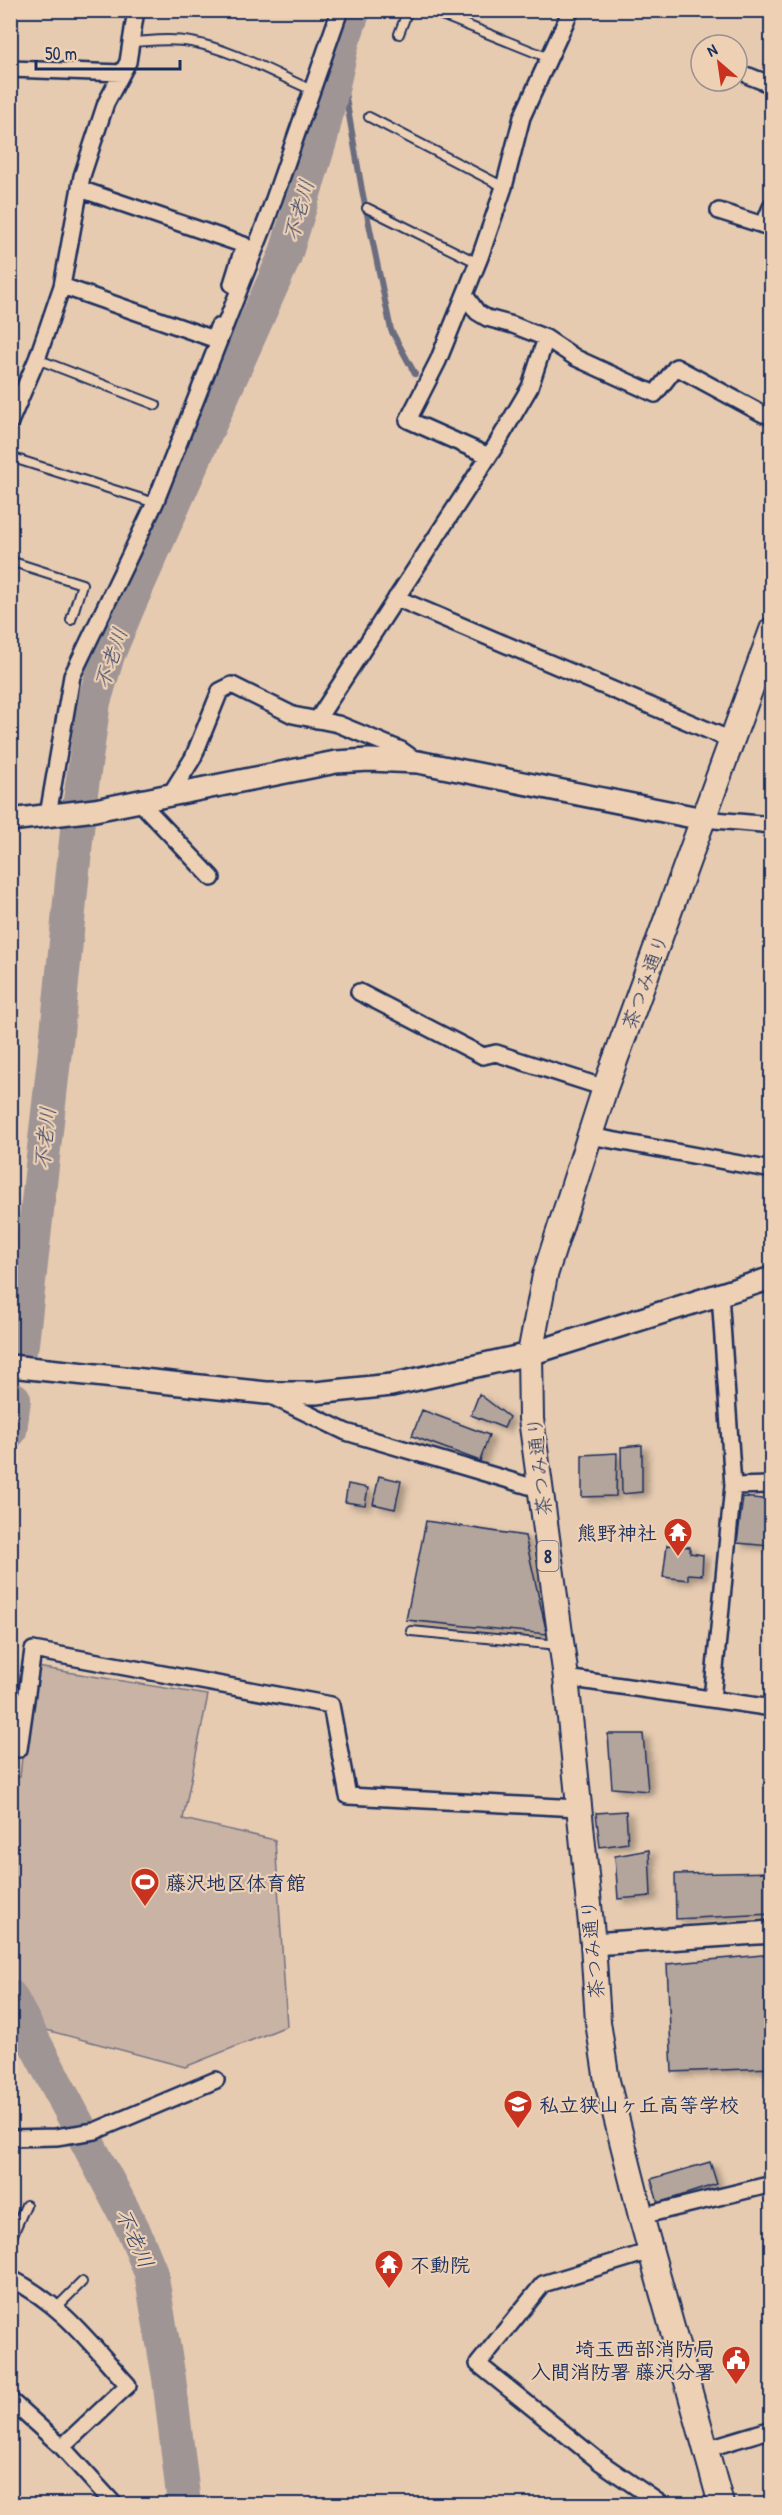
<svg xmlns="http://www.w3.org/2000/svg" width="782" height="2515" font-family="'Patrick Hand','Klee One',sans-serif">
	<style>
		.green { fill: #c8b3a5; stroke: #727182; stroke-width: 1.5 }
		.lines { fill: none; stroke-linecap: round; stroke-linejoin: round }
		.stream { stroke: #6b6c7f; stroke-width: 6 }
		.river { stroke: #a09595; stroke-width: 34 }
		.building { fill: #b3a49c; stroke: #1b2f5e; stroke-width: 1.5; filter: url(#shadow) }
		.lane-casing { stroke: #1b2f5e; stroke-width: 12 }
		.street-casing { stroke: #1b2f5e; stroke-width: 20 }
		.secondary-casing { stroke: #1b2f5e; stroke-width: 26 }
		.primary-casing { stroke: #1b2f5e; stroke-width: 28 }
		.lane { stroke: #eed1b4; stroke-width: 8 }
		.street { stroke: #eed1b4; stroke-width: 15 }
		.secondary { stroke: #eed1b4; stroke-width: 21 }
		.primary { stroke: #eed1b4; stroke-width: 24 }
		.labels { text-anchor: middle; dominant-baseline: central; stroke-width: 4.5; stroke-linejoin: round; paint-order: stroke }
		.shield { fill: #eed1b4; stroke: #5a6078; stroke-width: 1.5 }
		.shield-label { font-size: 18px; font-weight: bold; fill: #1b2f5e }
		.street-label { font-size: 20px; fill: #1b2f5e; stroke: #eed1b4 }
		.poi-label { font-size: 20px; font-weight: bold; fill: #1b2f5e; stroke: #eed1b4; text-anchor: start }
		.water-label { font-size: 21px; font-style: italic; fill: #364369; stroke: #eed1b4 }
	</style>
	<defs>
		<filter id="shadow"><feDropShadow dx="6" dy="4" stdDeviation="3" flood-color="#0004"/></filter>
	</defs>
	<rect width="100%" height="100%" fill="#e6cbb1"/>
	<filter id="ink" filterUnits="userSpaceOnUse"><feTurbulence type="fractalNoise" baseFrequency=".0167" numOctaves="2"/><feDisplacementMap in="SourceGraphic" scale="12" xChannelSelector="R" yChannelSelector="G"/><feConvolveMatrix kernelMatrix="1 2 1 2 8 2 1 2 1" color-interpolation-filters="sRGB"/></filter>
	<g filter="url(#ink)">
		<path class="green" d="M 31,1666 L 208,1695 L 183,1819 L 275,1840 L 287,2026 L 185,2067 L 27,2025 L 11,1974 L 10,1776 L 20,1777 Z"/>
		<g class="lines">
			<path class="stream" d="M 337,63 L 342,75 L 362,190 L 391,330 L 415,374"/>
			<path class="river" d="M 22,1344 L 57,1033 L 80,800 L 94,702 L 108,655 L 128,607 L 285,256 L 321,138 L 343,41 L 354,10
				M 10,1431 L 14,1399
				M 10,1996 L 133,2229 L 151,2273 L 169,2378 L 184,2504"/>
		</g>
		<path class="building" d="M 479,1394 L 509,1417 L 504,1428 L 471,1415 Z
			M 422,1410 L 489,1435 L 480,1461 L 412,1436 Z
			M 642,1445 L 642,1492 L 622,1494 L 621,1447 Z
			M 617,1453 L 616,1496 L 582,1497 L 582,1455 Z
			M 379,1476 L 401,1481 L 395,1509 L 373,1504 Z
			M 348,1484 L 368,1488 L 365,1505 L 345,1502 Z
			M 743,1497 L 772,1500 L 770,1546 L 737,1543 Z
			M 426,1521 L 525,1536 L 547,1634 L 406,1620 Z
			M 667,1545 L 690,1547 L 690,1553 L 703,1555 L 702,1575 L 688,1574 L 688,1580 L 663,1577 Z
			M 608,1734 L 643,1734 L 648,1791 L 612,1788 Z
			M 626,1811 L 628,1843 L 600,1847 L 596,1813 Z
			M 649,1850 L 651,1896 L 618,1899 L 615,1856 Z
			M 772,1872 L 772,1914 L 676,1919 L 675,1874 Z
			M 772,1954 L 772,2068 L 672,2072 L 667,1964 Z
			M 710,2162 L 717,2184 L 658,2203 L 651,2179 Z"/>
		<g class="lines">
			<g class="lane-casing">
				<path id="lane" d="M 429,10 L 549,58
					M 399,34 L 408,10
					M 131,42 C 151,41 171,38 191,42 C 231,49 275,74 312,90
					M 369,117 L 504,187
					M 367,208 L 478,263
					M 37,359 L 156,405
					M 10,457 L 155,503
					M 10,561 L 82,584 L 71,620
					M 411,1631 L 559,1645
					M 10,2241 L 26,2205
					M 57,2307 L 82,2282"/>
			</g>
			<g class="street-casing">
				<path id="street" d="M 10,69 L 122,73
					M 749,76 L 772,85
					M 80,189 L 244,245 L 232,284
					M 719,211 L 772,228
					M 764,224 L 772,205
					M 62,286 L 214,339 L 218,327
					M 465,295 L 477,312 L 487,318 L 513,325 L 546,338 L 576,358 L 655,394 L 676,367 L 763,414 L 772,416
					M 10,422 L 37,359 L 62,286 L 82,176 L 106,103 L 128,62 L 136,10
					M 489,456 L 408,420 L 438,361 L 480,257 L 504,187 L 522,117 L 571,10
					M 396,598 L 731,740
					M 317,720 L 496,445 L 530,387 L 546,338
					M 170,795 L 193,758 L 220,691 L 232,685 L 293,715 L 338,724 L 401,750 L 418,762
					M 139,801 L 212,878
					M 48,815 L 72,676 L 155,503 L 267,219 L 340,10
					M 703,819 L 772,825
					M 359,992 L 483,1056 L 496,1053 L 605,1088
					M 590,1136 L 772,1170
					M 271,1396 L 346,1432 L 539,1489
					M 733,1486 L 772,1485
					M 566,1678 L 772,1708
					M 712,1699 L 733,1486 L 720,1294
					M 10,1749 L 19,1749 L 33,1650 L 331,1705 L 348,1796 L 579,1808
					M 10,2138 L 56,2137 L 95,2131 L 216,2080
					M 641,2216 L 772,2184
					M 651,2251 L 543,2284 L 478,2364 L 600,2462 L 661,2504
					M 10,2278 C 62,2304 90,2343 128,2385 L 62,2447
					M 10,2400 L 62,2447 L 114,2504
					M 706,2449 L 772,2429"/>
			</g>
			<g class="secondary-casing">
				<path id="secondary" d="M 10,820 L 95,810 L 336,762 L 369,760 L 418,762 L 703,819
					M 10,1366 L 266,1393 L 316,1393 L 391,1385 L 530,1354 L 772,1278
					M 593,1944 L 772,1932"/>
			</g>
			<g class="primary-casing">
				<path id="primary" d="M 721,2504 L 641,2216 L 607,2081 L 598,2022 L 593,1944 L 566,1678 L 531,1419 L 530,1354 L 545,1275 L 605,1088 L 772,630"/>
			</g>
			<use href="#lane" class="lane"/>
			<use href="#street" class="street"/>
			<use href="#secondary" class="secondary"/>
			<use href="#primary" class="primary"/>
		</g>
	</g>
	<defs>
		<g id="temple-pin" transform="scale(1.5)"><path d="M0 17L-7.5 6A9.5 9.5 0 1 1 7.5 6Z" fill="#c8321e" stroke="#eed1b4"/><path d="M0-6L5-2H3V0L6.5 2.5H4V6H1.5V3h-3V6H-4V2.5H-6.5L-3 0V-2H-5Z" fill="#fff"/></g>
		<g id="stadium-pin" transform="scale(1.5)"><path d="M0 17L-7.5 6A9.5 9.5 0 1 1 7.5 6Z" fill="#c8321e" stroke="#eed1b4"/><path d="M0-5a6.5 5 0 1 0 0 10a6.5 5 0 1 0 0-10ZM-3.5-1.8h7v3.6h-7Z" fill="#fff"/></g>
		<g id="school-pin" transform="scale(1.5)"><path d="M0 17L-7.5 6A9.5 9.5 0 1 1 7.5 6Z" fill="#c8321e" stroke="#eed1b4"/><path d="M0-5L7-2L0 1L-7-2ZM-4 1L0 2.5L4 1V4Q0 6-4 4Z" fill="#fff"/></g>
		<g id="civic-pin" transform="scale(1.5)"><path d="M0 17L-7.5 6A9.5 9.5 0 1 1 7.5 6Z" fill="#c8321e" stroke="#eed1b4"/><path d="M-.6-6.5H3V-4.5H.6V-3L4-1V1h2V6H-6V1h2V-1L-.6-3ZM-1.2 2.5V6h2.4V2.5Z" fill="#fff"/></g>
	</defs>
	<g fill-rule="evenodd">
		<use href="#temple-pin" x="678" y="1532"/>
		<use href="#stadium-pin" x="145" y="1882"/>
		<use href="#school-pin" x="518" y="2104"/>
		<use href="#temple-pin" x="389" y="2264"/>
		<use href="#civic-pin" x="736" y="2360"/>
	</g>
	<g class="labels">
		<rect class="shield" x="537.5" y="1541" width="21" height="30" rx="4.5"/>
		<g class="shield-label">
			<text x="548" y="1556">8</text>
		</g>
		<g class="street-label">
			<text transform="translate(644 981) rotate(-70)">茶つみ通り</text>
			<text transform="translate(538 1466) rotate(-96)">茶つみ通り</text>
			<text transform="translate(592 1949) rotate(-95)">茶つみ通り</text>
		</g>
		<g class="poi-label">
			<text x="657" y="1532" text-anchor="end">熊野神社</text>
			<text x="166" y="1882">藤沢地区体育館</text>
			<text x="539" y="2104">私立狭山ヶ丘高等学校</text>
			<text x="410" y="2264">不動院</text>
			<text x="715" y="2348" text-anchor="end">埼玉西部消防局<tspan x="715" dy="23">入間消防署 藤沢分署</tspan></text>
		</g>
		<g class="water-label">
			<text transform="translate(298 210) rotate(-74)">不老川</text>
			<text transform="translate(110 658) rotate(-71)">不老川</text>
			<text transform="translate(44 1138) rotate(-84)">不老川</text>
			<text transform="translate(135 2238) rotate(66)">不老川</text>
		</g>
	</g>
	<rect width="782" height="2515" fill="none" stroke="#eed1b4" stroke-width="36"/>
	<rect x="18" y="18" width="746" height="2479" fill="none" stroke="#1b2f5e" stroke-width="2" filter="url(#ink)"/>
	<g transform="translate(719 63) rotate(331)"><circle r="28" fill="#eed1b4" stroke="#9a9092" stroke-width="1.5"/>
	<path d="M0-4.5L10 22L0 15L-10 22Z" fill="#c8321e"/>
	<text y="-9" font-size="16" font-weight="bold" text-anchor="middle" fill="#1b2f5e">N</text>
	</g>
	<path d="M36 60v9h144v-9" fill="none" stroke="#1b2f5e" stroke-width="3"/>
	<text x="45" y="60" font-size="18" fill="#1b2f5e" stroke="#eed1b4" stroke-width="4.5" paint-order="stroke">50 m</text>
</svg>
